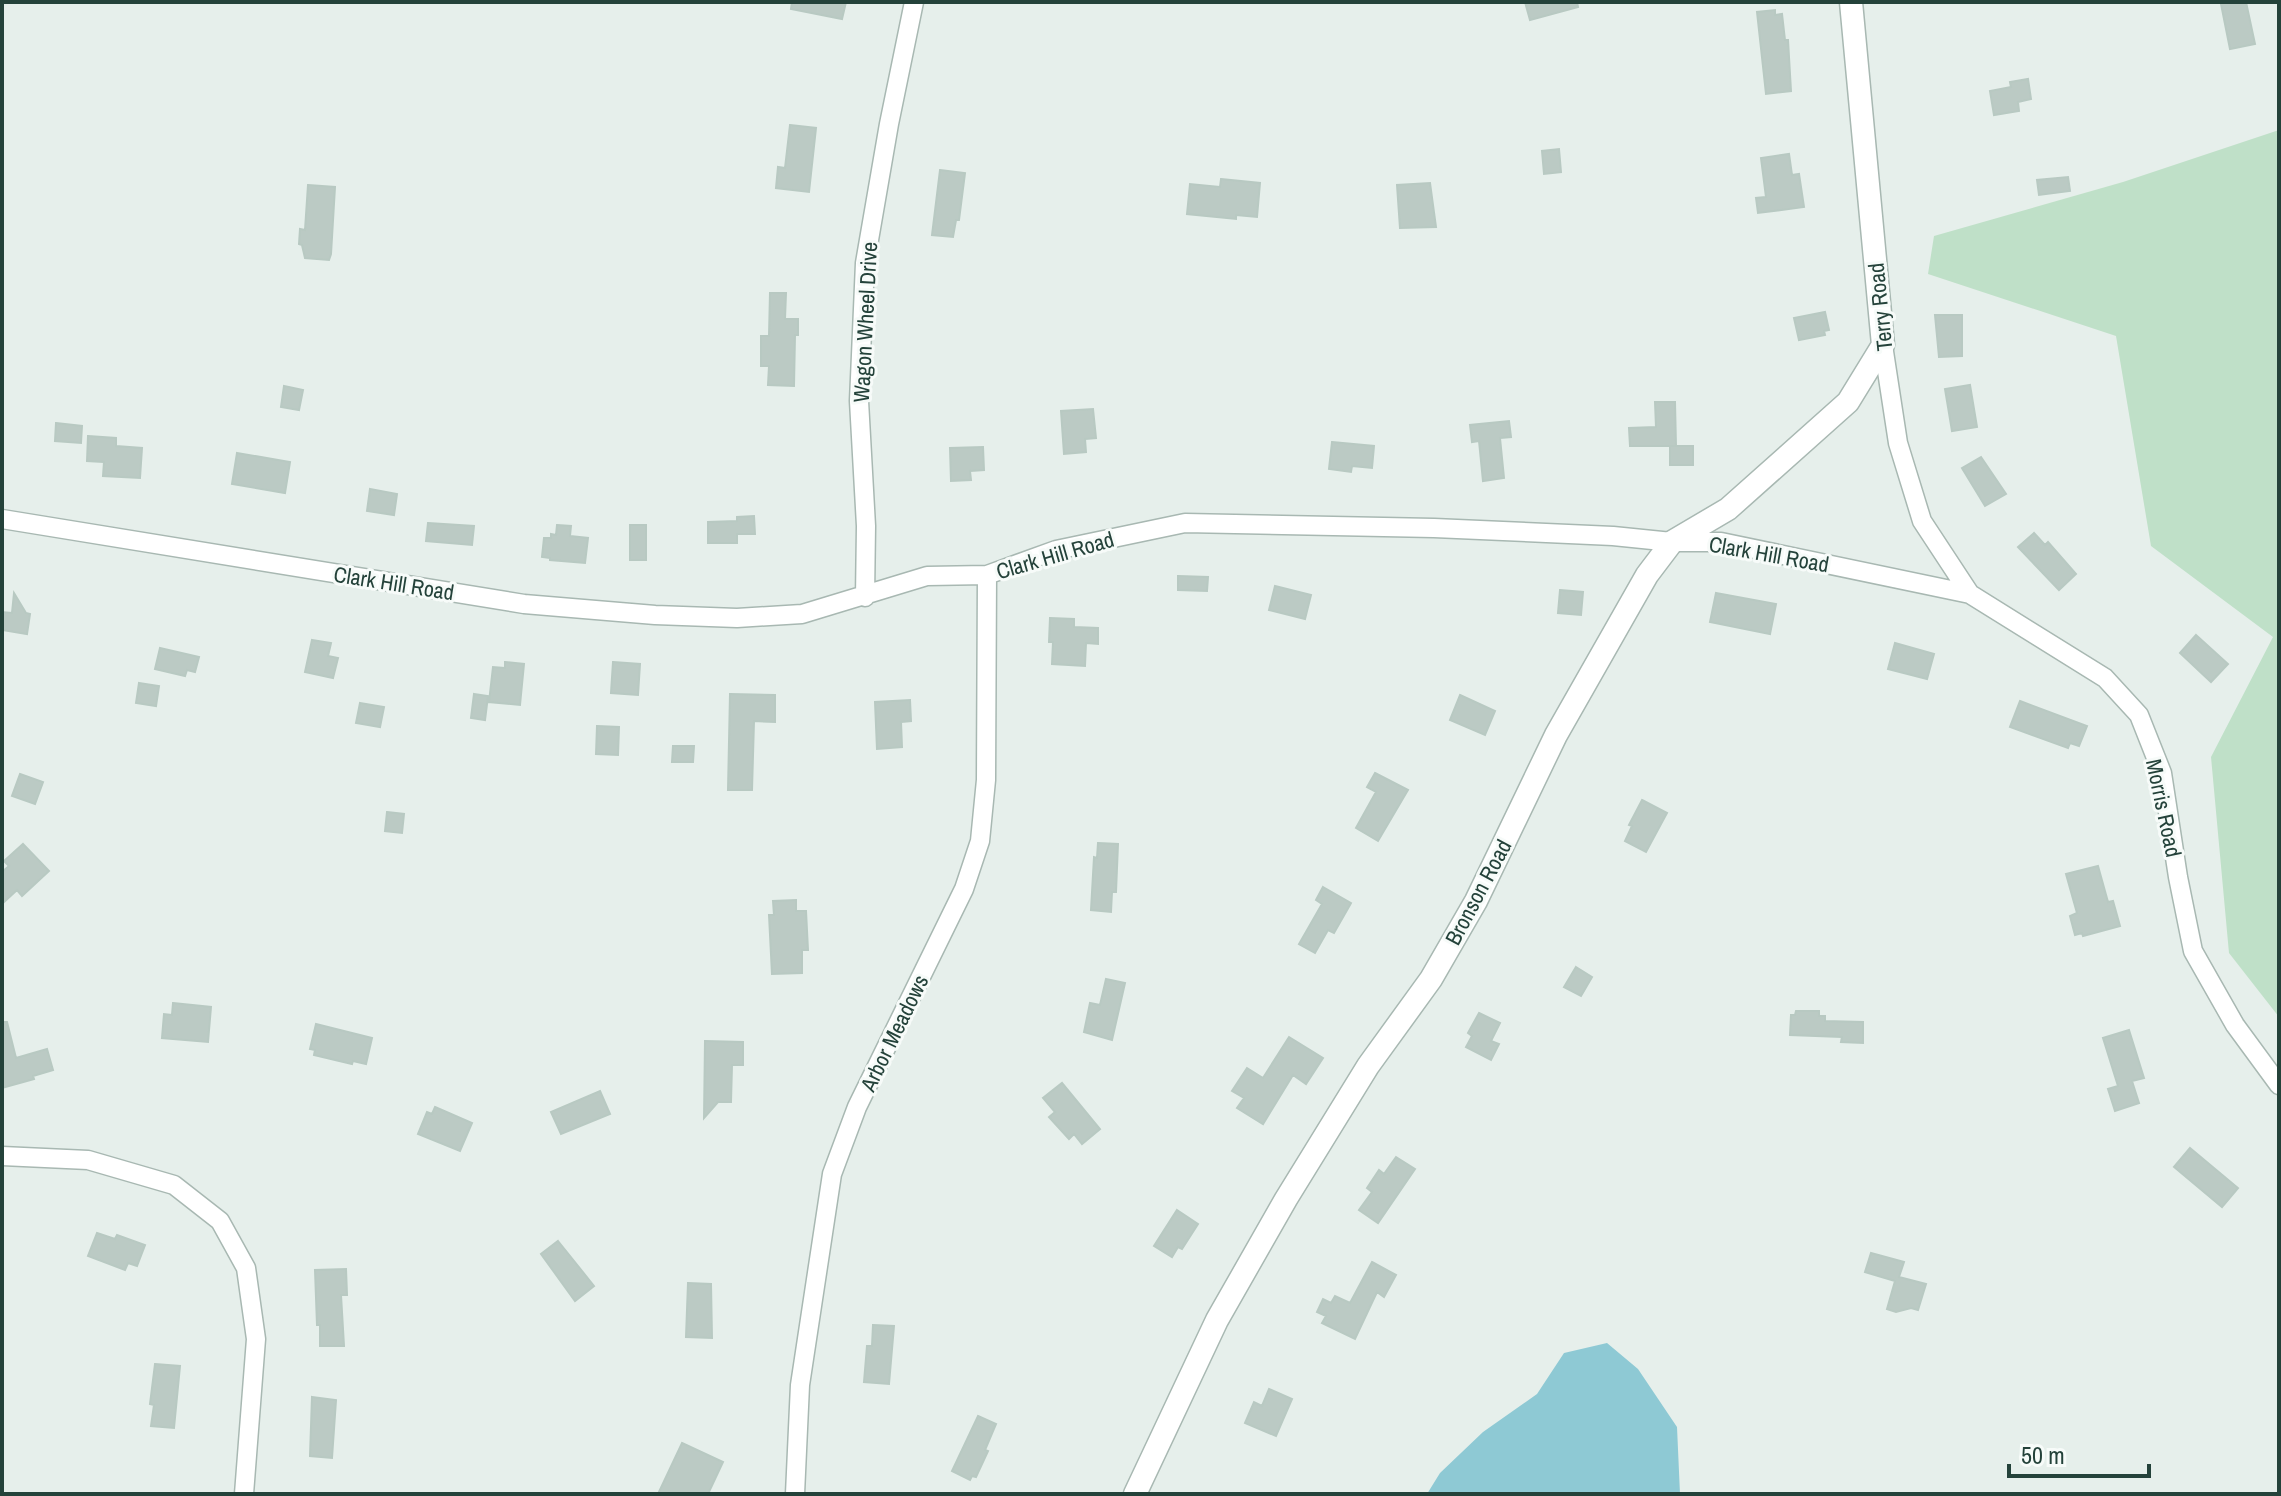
<svg xmlns="http://www.w3.org/2000/svg" width="2281" height="1496" font-family="'Archivo Narrow',sans-serif">
	<style>
		.green { fill: #bfe0c8 }
		.water { fill: #8ec9d4 }
		.building { fill: #bbcac4; stroke: #b8c9c2; stroke-width: 2 }
		.lines { fill: none; stroke-linecap: round; stroke-linejoin: round }
		.minor-casing { stroke: #a8b8b2; stroke-width: 21 }
		.tertiary-casing { stroke: #a8b8b2; stroke-width: 25 }
		.minor { stroke: #fff; stroke-width: 18 }
		.tertiary { stroke: #fff; stroke-width: 22 }
		.labels { text-anchor: middle; dominant-baseline: central; stroke-width: 6; stroke-linejoin: round; paint-order: stroke }
		.street-label { font-size: 22px; fill: #24423a; stroke: #f7fbf9 }
	</style>
	<rect width="100%" height="100%" fill="#e6efeb"/>
	<path class="green" d="M 2279,130 L 2279,1017 L 2229,953 L 2211,757 L 2273,637 L 2151,546 L 2116,336 L 1928,274 L 1934,236 L 2123,182 Z"/>
	<path class="water" d="M 1607,1343 L 1638,1369 L 1677,1427 L 1680,1494 L 1427,1494 L 1440,1473 L 1483,1432 L 1537,1394 L 1564,1353 Z"/>
	<path class="building" d="M 792,2 L 846,2 L 842,19 L 791,9 Z
		M 1525,2 L 1577,2 L 1578,7 L 1530,20 Z
		M 2228,2 L 2246,2 L 2255,44 L 2230,49 L 2221,4 Z
		M 1775,10 L 1775,15 L 1782,14 L 1785,40 L 1788,40 L 1791,91 L 1766,94 L 1757,12 Z
		M 2028,79 L 2031,99 L 2018,102 L 2019,111 L 1994,115 L 1990,91 L 2011,87 L 2010,82 Z
		M 790,125 L 816,128 L 809,192 L 776,188 L 778,167 L 785,168 Z
		M 1559,149 L 1561,172 L 1544,174 L 1542,151 Z
		M 1789,154 L 1792,175 L 1799,174 L 1804,207 L 1758,213 L 1756,198 L 1766,197 L 1761,158 Z
		M 940,170 L 965,173 L 959,220 L 956,220 L 953,237 L 932,235 Z
		M 2068,177 L 2070,191 L 2039,195 L 2037,180 Z
		M 1221,179 L 1260,183 L 1257,217 L 1236,215 L 1236,219 L 1187,214 L 1190,184 L 1220,187 Z
		M 1430,183 L 1436,227 L 1400,228 L 1397,185 Z
		M 308,185 L 335,187 L 331,254 L 329,260 L 305,258 L 302,245 L 299,244 L 300,229 L 305,230 Z
		M 770,293 L 786,293 L 785,319 L 798,319 L 798,335 L 795,335 L 794,386 L 768,385 L 769,366 L 761,366 L 761,336 L 769,336 Z
		M 1825,312 L 1829,330 L 1824,331 L 1825,335 L 1799,340 L 1794,318 Z
		M 1935,315 L 1962,315 L 1962,356 L 1939,357 Z
		M 1970,385 L 1977,427 L 1952,431 L 1945,389 Z
		M 284,386 L 303,390 L 299,410 L 281,407 Z
		M 1655,402 L 1675,402 L 1676,446 L 1630,446 L 1629,428 L 1656,427 Z
		M 1093,409 L 1096,438 L 1085,439 L 1086,452 L 1064,454 L 1061,411 Z
		M 1509,421 L 1511,437 L 1500,438 L 1504,478 L 1483,481 L 1479,441 L 1472,442 L 1470,425 Z
		M 56,423 L 82,426 L 81,443 L 55,441 Z
		M 88,436 L 116,438 L 116,446 L 142,448 L 140,478 L 103,476 L 104,462 L 87,461 Z
		M 1332,442 L 1374,446 L 1372,468 L 1352,466 L 1351,472 L 1329,469 Z
		M 1670,446 L 1693,446 L 1693,465 L 1670,465 Z
		M 983,447 L 984,470 L 970,471 L 971,480 L 951,481 L 950,448 Z
		M 237,453 L 290,462 L 285,493 L 232,484 Z
		M 1981,457 L 2006,494 L 1985,506 L 1962,468 Z
		M 370,489 L 397,494 L 394,515 L 367,511 Z
		M 754,516 L 755,534 L 737,534 L 737,543 L 708,543 L 708,522 L 737,521 L 737,517 Z
		M 428,523 L 474,526 L 472,545 L 426,541 Z
		M 557,525 L 571,526 L 570,536 L 588,538 L 585,563 L 550,560 L 550,558 L 542,557 L 544,538 L 551,538 L 551,534 L 556,535 Z
		M 630,525 L 646,525 L 646,560 L 630,560 Z
		M 2034,533 L 2045,545 L 2048,542 L 2076,574 L 2059,590 L 2018,547 Z
		M 1178,576 L 1208,577 L 1207,591 L 1178,590 Z
		M 1275,586 L 1311,595 L 1305,619 L 1269,610 Z
		M 1560,590 L 1583,592 L 1581,615 L 1558,613 Z
		M 14,593 L 26,613 L 30,614 L 27,634 L 2,630 L 2,612 L 12,613 Z
		M 1716,593 L 1776,604 L 1770,634 L 1710,622 Z
		M 1050,618 L 1074,619 L 1074,627 L 1098,628 L 1098,644 L 1086,643 L 1085,666 L 1052,664 L 1053,642 L 1049,642 Z
		M 2196,635 L 2228,664 L 2211,682 L 2180,653 Z
		M 312,640 L 331,643 L 328,656 L 338,658 L 333,678 L 305,672 Z
		M 1895,643 L 1934,654 L 1927,679 L 1888,669 Z
		M 160,648 L 199,657 L 195,672 L 187,670 L 185,676 L 155,669 Z
		M 505,662 L 524,664 L 520,705 L 489,702 L 493,667 L 505,668 Z
		M 613,662 L 640,664 L 638,695 L 611,693 Z
		M 139,683 L 159,686 L 156,706 L 136,703 Z
		M 474,694 L 488,696 L 485,720 L 471,718 Z
		M 730,694 L 775,695 L 775,722 L 754,721 L 752,790 L 728,790 Z
		M 1460,695 L 1495,711 L 1485,735 L 1450,720 Z
		M 910,700 L 911,721 L 901,722 L 902,747 L 877,749 L 875,702 Z
		M 2020,701 L 2087,726 L 2079,746 L 2070,743 L 2068,748 L 2010,727 Z
		M 360,703 L 384,707 L 380,727 L 356,723 Z
		M 597,726 L 619,727 L 618,755 L 596,754 Z
		M 673,746 L 694,746 L 693,762 L 672,762 Z
		M 1375,773 L 1408,790 L 1378,841 L 1356,828 L 1376,792 L 1367,787 Z
		M 20,774 L 43,782 L 35,804 L 12,796 Z
		M 1642,800 L 1667,813 L 1646,852 L 1625,841 L 1632,826 L 1629,825 Z
		M 387,812 L 404,814 L 402,833 L 385,831 Z
		M 1098,843 L 1118,844 L 1116,892 L 1112,892 L 1111,912 L 1091,910 L 1094,857 L 1097,858 Z
		M 23,844 L 49,871 L 22,896 L 17,890 L 2,904 L 2,872 L 9,866 L 4,861 Z
		M 2098,866 L 2108,902 L 2113,901 L 2120,926 L 2083,936 L 2082,933 L 2075,935 L 2070,916 L 2077,913 L 2066,874 Z
		M 1323,887 L 1351,903 L 1334,933 L 1328,930 L 1315,953 L 1299,944 L 1322,904 L 1316,900 Z
		M 796,900 L 796,911 L 806,911 L 808,950 L 802,950 L 802,973 L 772,974 L 769,915 L 774,915 L 773,901 Z
		M 1576,967 L 1592,977 L 1581,996 L 1564,987 Z
		M 1106,979 L 1125,983 L 1112,1040 L 1084,1032 L 1090,1003 L 1100,1005 Z
		M 173,1003 L 211,1007 L 208,1042 L 162,1038 L 164,1014 L 172,1015 Z
		M 1796,1011 L 1819,1011 L 1819,1016 L 1825,1016 L 1825,1021 L 1863,1022 L 1863,1043 L 1841,1042 L 1842,1037 L 1790,1035 L 1791,1015 L 1795,1015 Z
		M 1479,1013 L 1500,1023 L 1491,1041 L 1499,1044 L 1491,1060 L 1466,1047 L 1472,1036 L 1468,1033 Z
		M 2,1022 L 7,1022 L 16,1058 L 47,1049 L 53,1070 L 33,1076 L 34,1079 L 2,1088 Z
		M 316,1024 L 372,1038 L 366,1064 L 353,1061 L 352,1064 L 314,1055 L 315,1050 L 310,1049 Z
		M 2129,1030 L 2144,1078 L 2132,1081 L 2139,1103 L 2115,1111 L 2108,1089 L 2118,1086 L 2103,1038 Z
		M 1289,1037 L 1323,1058 L 1306,1084 L 1293,1075 L 1263,1124 L 1237,1108 L 1244,1098 L 1232,1091 L 1247,1068 L 1263,1078 Z
		M 705,1041 L 743,1042 L 743,1065 L 732,1065 L 731,1102 L 718,1102 L 704,1118 Z
		M 1062,1083 L 1100,1129 L 1082,1144 L 1074,1134 L 1069,1139 L 1049,1117 L 1055,1112 L 1043,1098 Z
		M 600,1091 L 610,1114 L 561,1134 L 551,1112 Z
		M 435,1107 L 472,1123 L 460,1151 L 418,1134 L 427,1112 L 432,1114 Z
		M 2190,1148 L 2238,1188 L 2222,1207 L 2174,1167 Z
		M 1396,1157 L 1415,1169 L 1378,1223 L 1359,1210 L 1372,1192 L 1367,1188 L 1379,1170 L 1384,1174 Z
		M 1177,1210 L 1198,1224 L 1182,1249 L 1178,1247 L 1172,1257 L 1154,1246 Z
		M 97,1233 L 115,1239 L 117,1235 L 145,1245 L 137,1266 L 128,1263 L 125,1270 L 88,1256 Z
		M 558,1241 L 594,1286 L 575,1301 L 541,1254 Z
		M 1871,1253 L 1904,1262 L 1899,1277 L 1926,1284 L 1918,1310 L 1911,1308 L 1896,1312 L 1887,1309 L 1895,1281 L 1865,1272 Z
		M 1372,1262 L 1396,1275 L 1384,1297 L 1377,1292 L 1355,1339 L 1322,1323 L 1326,1316 L 1317,1312 L 1323,1299 L 1331,1303 L 1335,1296 L 1350,1303 Z
		M 346,1269 L 347,1295 L 341,1295 L 344,1346 L 320,1346 L 320,1325 L 317,1325 L 315,1270 Z
		M 688,1283 L 711,1284 L 712,1338 L 686,1337 Z
		M 873,1325 L 894,1326 L 889,1384 L 864,1382 L 867,1346 L 872,1346 Z
		M 155,1364 L 180,1366 L 174,1428 L 151,1426 L 154,1405 L 150,1404 Z
		M 1269,1389 L 1292,1399 L 1276,1436 L 1245,1423 L 1254,1402 L 1262,1406 Z
		M 312,1397 L 336,1400 L 332,1458 L 310,1456 Z
		M 978,1416 L 996,1424 L 985,1450 L 988,1451 L 976,1477 L 972,1476 L 970,1480 L 952,1471 Z
		M 682,1443 L 723,1462 L 708,1494 L 658,1494 Z"/>
	<g class="lines">
		<g class="minor-casing">
			<path id="minor" d="M 1883,345 L 1898,443 L 1922,521 L 1970,594
				M 2,519 L 524,604 L 655,615 L 737,618 L 802,614 L 927,576 L 987,575 L 1056,550 L 1185,523 L 1434,528 L 1613,536 L 1672,542 L 1721,542 L 1970,594 L 2105,678 L 2139,715 L 2162,773 L 2178,877 L 2193,951 L 2235,1025 L 2279,1085
				M 865,597 L 866,526 L 859,401 L 865,263 L 889,124 L 914,2
				M 2,1156 L 88,1160 L 174,1185 L 220,1221 L 246,1268 L 256,1339 L 244,1494
				M 795,1494 L 800,1385 L 832,1174 L 857,1107 L 964,889 L 980,841 L 986,780 L 987,575"/>
		</g>
		<g class="tertiary-casing">
			<path id="tertiary" d="M 1135,1494 L 1217,1320 L 1286,1199 L 1368,1066 L 1431,979 L 1476,901 L 1556,735 L 1647,575 L 1672,542 L 1728,509 L 1848,402 L 1883,345 L 1851,2"/>
		</g>
		<use href="#minor" class="minor"/>
		<use href="#tertiary" class="tertiary"/>
	</g>
	<g class="labels">
		<g class="street-label">
			<text transform="translate(1880 307) rotate(-96)">Terry Road</text>
			<text transform="translate(865 322) rotate(-87)">Wagon Wheel Drive</text>
			<text transform="translate(1769 554) rotate(10)">Clark Hill Road</text>
			<text transform="translate(1055 555) rotate(-16)">Clark Hill Road</text>
			<text transform="translate(394 583) rotate(9)">Clark Hill Road</text>
			<text transform="translate(2164 808) rotate(78)">Morris Road</text>
			<text transform="translate(1478 892) rotate(-62)">Bronson Road</text>
			<text transform="translate(894 1033) rotate(-64)">Arbor Meadows</text>
		</g>
	</g>
	<rect width="2281" height="1496" fill="none" stroke="#24423a" stroke-width="8"/>
	<path d="M2009 1464v12h140v-12" fill="none" stroke="#24423a" stroke-width="4"/>
	<text x="2021" y="1464" font-size="24" fill="#24423a" stroke="#f7fbf9" stroke-width="6" paint-order="stroke">50 m</text>
</svg>
